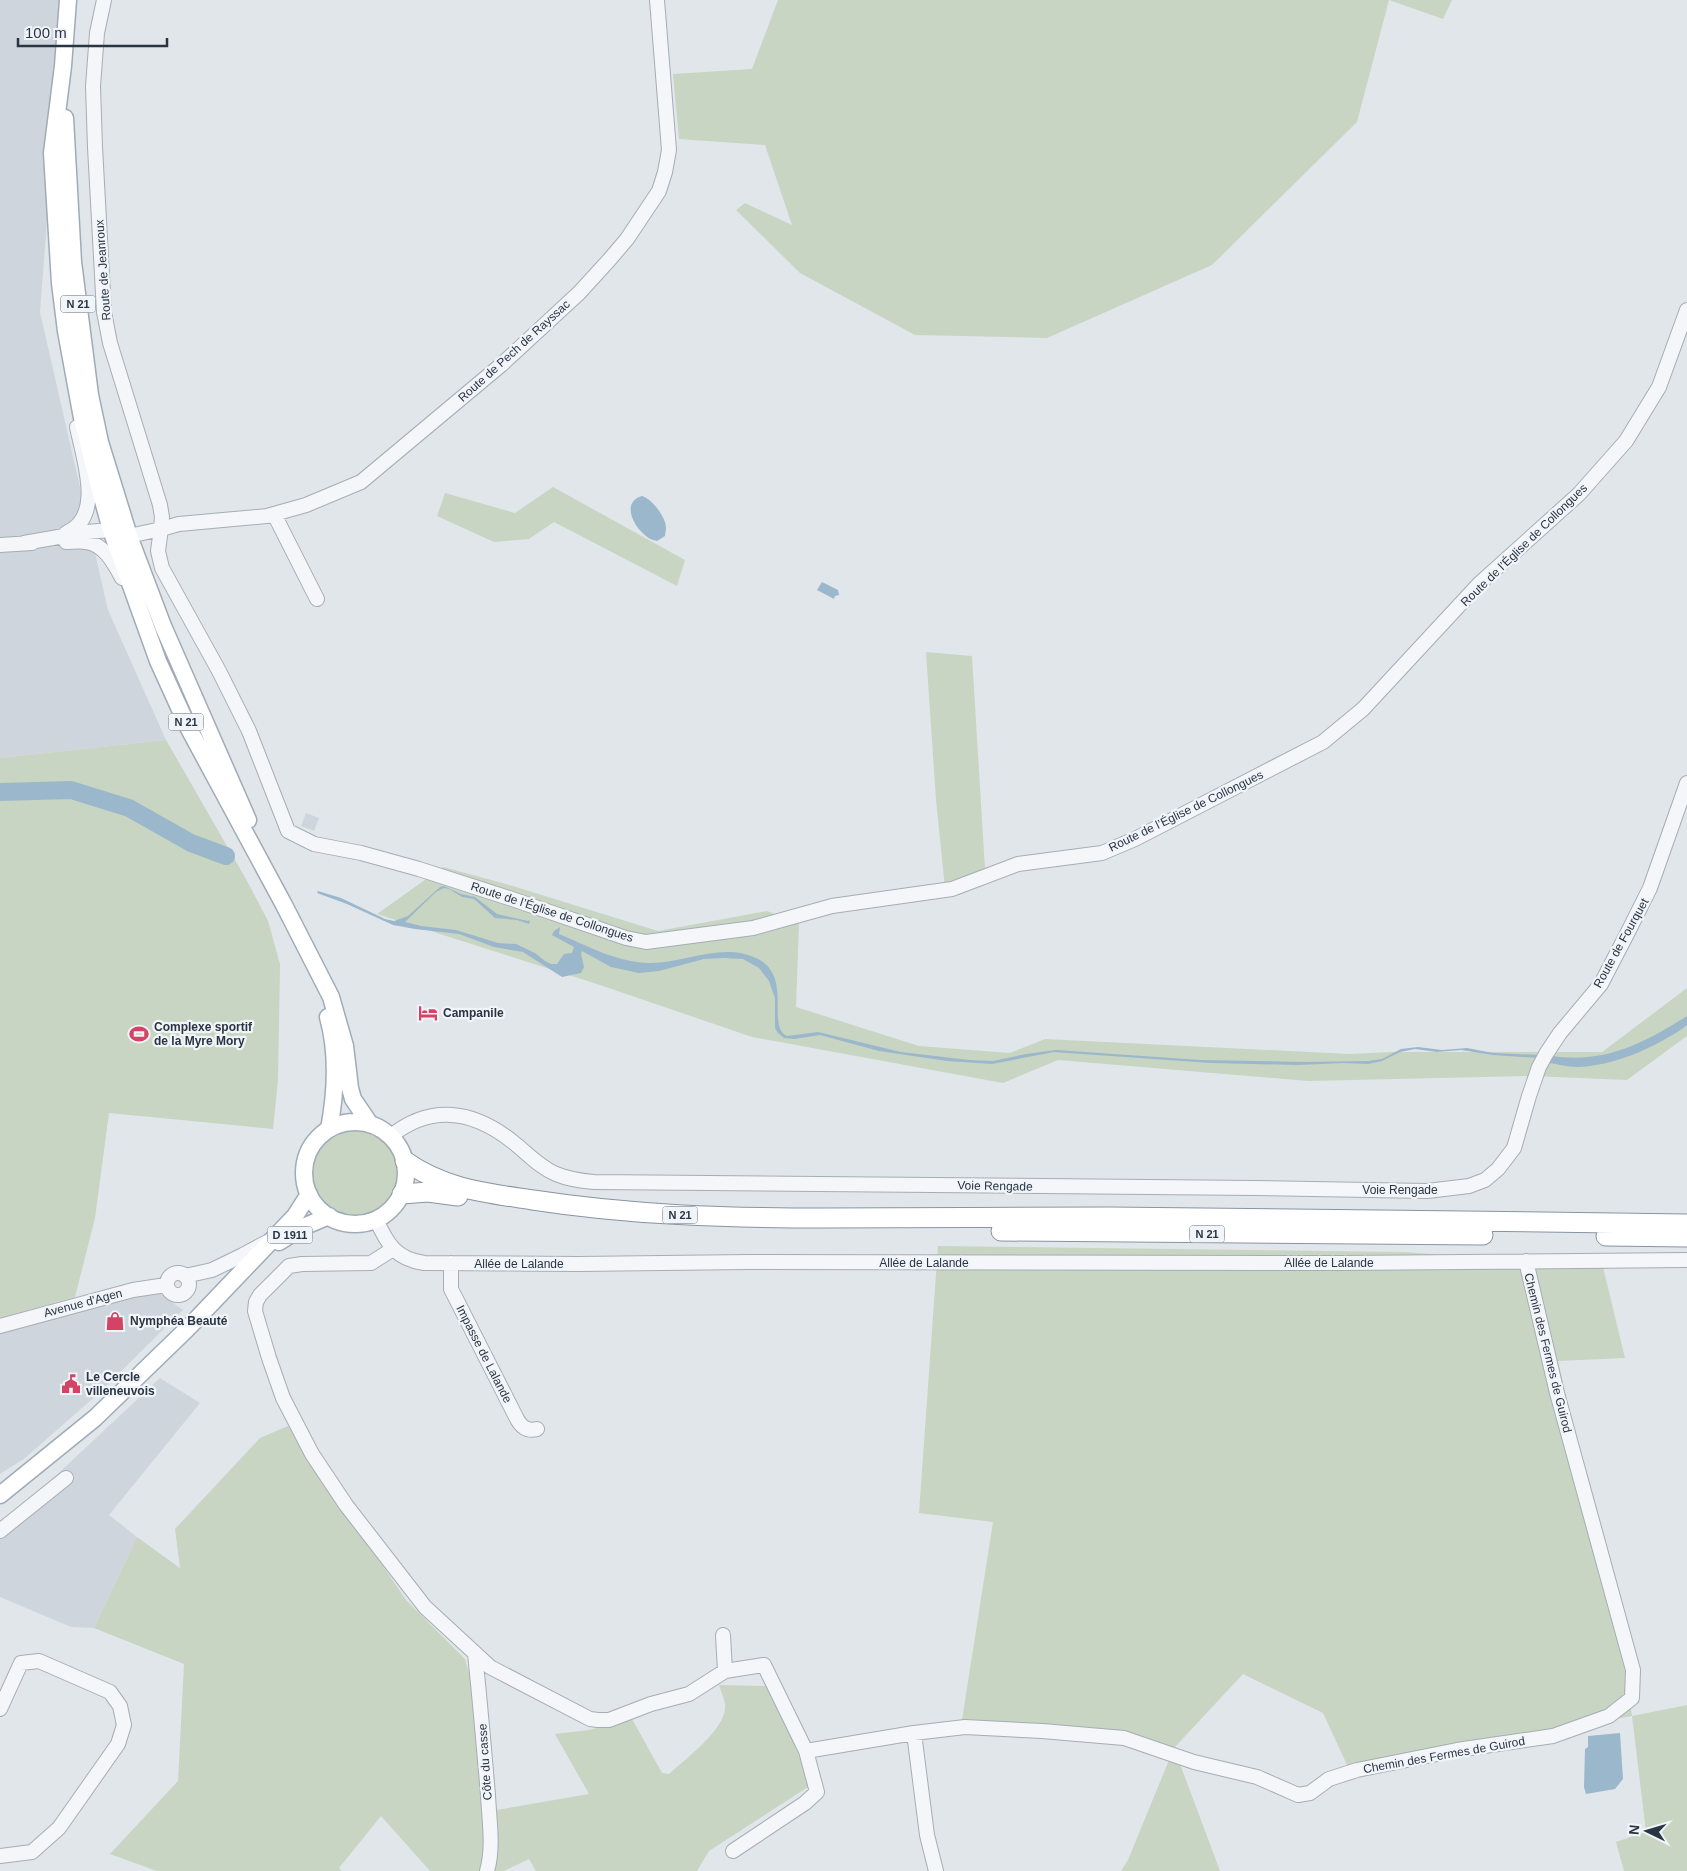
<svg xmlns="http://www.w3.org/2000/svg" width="1687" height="1871" font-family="Helvetica,sans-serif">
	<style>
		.built { fill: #cfd5dd }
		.green { fill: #c8d5c2 }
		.water { fill: #9bb7cc }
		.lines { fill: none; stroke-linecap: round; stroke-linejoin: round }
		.river { stroke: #9bb7cc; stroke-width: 18 }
		.minor-casing { stroke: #a6adb5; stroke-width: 16 }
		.major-casing { stroke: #a0abb7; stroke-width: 19 }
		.highway-casing { stroke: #8894a2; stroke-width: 21 }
		.minor { stroke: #f4f6f9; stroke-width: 14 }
		.major { stroke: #fff; stroke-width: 16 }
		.highway { stroke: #fff; stroke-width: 19 }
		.labels { text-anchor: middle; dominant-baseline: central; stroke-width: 4.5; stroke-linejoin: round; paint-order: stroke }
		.shield { fill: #f1f4f8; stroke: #656e79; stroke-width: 1 }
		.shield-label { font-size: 11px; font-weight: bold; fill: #293543 }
		.street-label { font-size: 12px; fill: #293543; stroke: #f1f4f8 }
		.poi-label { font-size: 12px; font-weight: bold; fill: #293543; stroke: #f1f4f8; text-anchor: start }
	</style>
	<rect width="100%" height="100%" fill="#e1e6eb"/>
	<path class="built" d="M 0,0 L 64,0 L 40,312 L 108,610 L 166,740 L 0,758 Z
		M 306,813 L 319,818 L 314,831 L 301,826 Z
		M 155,1290 L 183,1310 L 99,1393 L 25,1458 L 0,1474 L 0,1334 Z
		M 160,1378 L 200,1403 L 109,1515 L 137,1537 L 94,1628 L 71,1627 L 0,1597 L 0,1528 Z"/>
	<path class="green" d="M 778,0 L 1452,0 L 1443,19 L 1389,0 L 1357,122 L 1212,265 L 1047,338 L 915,335 L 800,273 L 736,210 L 745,203 L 792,225 L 765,145 L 679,139 L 673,74 L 752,69 Z
		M 553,487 L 685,560 L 677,586 L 554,522 L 529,539 L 494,542 L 437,516 L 445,493 L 515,513 Z
		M 926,652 L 972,656 L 985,869 L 945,888 L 936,800 Z
		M 166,740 L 246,879 L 268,921 L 280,964 L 278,1080 L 273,1129 L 109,1113 L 95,1218 L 75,1297 L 0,1318 L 0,758 Z
		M 443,867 L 506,884 L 658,931 L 767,911 L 799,923 L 796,1007 L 919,1046 L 1010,1053 L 1045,1039 L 1350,1054 L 1392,1052 L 1602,1052 L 1687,988 L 1687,1036 L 1627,1080 L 1531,1076 L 1309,1081 L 1058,1060 L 1003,1083 L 752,1037 L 600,985 L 377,914 Z
		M312 1173a43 43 0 1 1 86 0a43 43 0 1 1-86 0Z
		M 938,1246 L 1405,1252 L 1603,1267 L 1625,1358 L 1558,1361 L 1621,1638 L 1632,1716 L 1687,1705 L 1687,1871 L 1624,1871 L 1616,1842 L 1646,1832 L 1632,1716 L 1348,1767 L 1323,1713 L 1243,1674 L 1174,1748 L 1220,1871 L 1121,1871 L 1128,1860 L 1174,1748 L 1128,1734 L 962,1720 L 993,1522 L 919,1513 Z
		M 288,1426 L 406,1600 L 465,1659 L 476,1699 L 485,1812 L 589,1794 L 555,1734 L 589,1730 L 632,1719 L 662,1773 L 669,1774 C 685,1759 728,1728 725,1704 C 724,1698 721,1691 719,1685 L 770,1686 L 811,1785 L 709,1851 L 697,1871 L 536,1871 L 529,1859 L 504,1871 L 430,1871 L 381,1816 L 339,1868 L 342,1871 L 157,1871 L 110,1854 L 178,1781 L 184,1664 L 94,1628 L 137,1537 L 180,1568 L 175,1529 L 260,1438 Z"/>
	<path class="water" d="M 642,496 C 652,499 666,517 666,528 C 666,531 665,534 665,536 L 657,541 C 653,540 649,539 646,536 C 633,526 621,502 642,496 Z
		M 822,582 L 838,590 L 839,595 L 835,596 L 834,599 L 817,590 Z
		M 444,886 L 461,894 L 475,897 L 497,914 L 528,921 L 530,920 L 529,924 L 517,920 L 495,918 L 474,899 L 462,897 L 449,889 L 444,888 L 436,892 L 405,922 L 421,926 L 456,930 L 498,943 L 516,944 L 535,953 L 545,961 L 551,964 L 557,964 L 564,954 L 572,953 L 574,947 L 552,935 L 554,931 L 560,927 L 559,934 C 588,946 616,962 649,963 C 684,964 722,941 758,959 C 793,977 766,1027 787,1036 L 818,1032 L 901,1052 L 969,1060 L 993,1061 L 1026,1054 L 1056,1050 L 1200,1060 L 1305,1062 L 1368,1061 L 1382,1059 L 1401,1049 L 1418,1047 L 1442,1050 L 1467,1048 L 1493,1053 L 1540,1055 L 1539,1058 L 1493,1055 L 1461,1050 L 1437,1052 L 1415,1049 L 1400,1052 L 1382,1061 L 1368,1064 L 1343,1063 L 1298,1065 L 1211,1063 L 1054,1052 L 992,1064 L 947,1061 L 879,1051 L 820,1035 L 794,1039 L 784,1038 L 778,1033 L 775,1028 L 775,998 L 769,981 L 759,968 L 743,959 L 724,958 L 704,959 L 659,971 L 639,973 L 611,967 L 582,951 L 581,954 L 584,967 L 581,973 L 562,977 L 523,952 L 494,947 L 459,934 L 415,929 L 393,925 L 347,904 L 317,893 L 318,891 L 341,898 L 385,919 L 394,921 L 408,916 L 440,887 Z
		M 1687,1016 L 1687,1025 L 1682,1029 C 1651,1049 1614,1066 1576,1067 C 1567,1067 1558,1064 1549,1063 L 1552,1056 C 1605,1064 1644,1043 1687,1016 Z
		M 1620,1733 L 1623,1779 L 1615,1789 L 1586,1794 L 1584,1787 L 1585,1749 L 1588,1747 L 1588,1736 Z"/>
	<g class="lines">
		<path class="river" d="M 0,792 L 71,790 L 129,808 L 191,843 L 226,856"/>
		<g class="minor-casing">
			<path id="minor" d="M 657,0 L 669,150 L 665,172 L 659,191 L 627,239 L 610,259 L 579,293 L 501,365 L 361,482 L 306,505 L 267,516 L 179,524 L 161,529 L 158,551 L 162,568 L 219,671 L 249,731 L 288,831 L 314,844 L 361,853 L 419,869 L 512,899 L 626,938 L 646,942 L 753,928 L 832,906 L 952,889 L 1018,864 L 1102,853 L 1135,839 L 1323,742 L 1363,709 L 1479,584 L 1579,494 L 1626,441 L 1659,387 L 1687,310
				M 274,514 L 317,599
				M 66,533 C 105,517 83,458 77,427
				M 66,542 C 72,542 80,541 86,542 C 104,544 114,563 122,578
				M 24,543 L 87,532 L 111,530 L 129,536 L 161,529 L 162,517 L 160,505 L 110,343 L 104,312 L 95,147 L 93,86 L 97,33 L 104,0
				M 0,545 L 32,543
				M 391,1136 C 432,1103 474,1111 513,1142 C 527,1153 539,1167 556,1174 C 568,1179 581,1181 594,1182 L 1255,1188 L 1427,1191 L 1469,1186 L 1485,1180 L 1498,1169 L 1514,1148 L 1529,1096 L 1539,1067 L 1546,1054 L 1560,1033 L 1601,984 L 1628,932 L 1650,888 L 1687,783
				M 376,1219 C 387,1244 396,1259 424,1263 L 578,1264 L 748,1262 L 1342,1263 L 1687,1260
				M 393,1249 L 371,1263 L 302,1264 L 289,1266 L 260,1295 L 256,1302 L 255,1311 L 269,1358 L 283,1398 L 312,1454 L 346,1505 L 425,1607 L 490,1667 L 590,1719 L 598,1720 L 609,1720 L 651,1704 L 689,1694 L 725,1671 L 764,1665 L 806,1751 L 817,1792 L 805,1803 L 733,1851
				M 451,1263 L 451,1289 L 516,1417 C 520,1426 527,1432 537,1429
				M167 1284a11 11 0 1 1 22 0a11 11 0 1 1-22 0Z
				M 185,1276 L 212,1270 L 243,1255 L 267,1242
				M 0,1326 L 133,1290 L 166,1285
				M 0,1531 L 66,1478
				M 723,1635 L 725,1671
				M 475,1654 C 480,1701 484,1748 488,1795 C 489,1819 494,1847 487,1871
				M 0,1709 L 21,1663 L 39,1661 L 110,1692 L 120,1706 L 124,1725 L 118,1744 L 59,1828 L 32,1852 L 0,1856
				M 914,1733 L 927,1835 L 936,1871
				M 806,1751 L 914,1733 L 965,1727 L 1042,1731 L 1124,1738 L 1194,1762 L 1257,1777 L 1298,1795 L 1310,1793 L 1329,1779 L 1357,1770 L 1457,1750 L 1553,1736 L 1609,1716 L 1632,1698 L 1633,1670 L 1557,1393 L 1526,1261"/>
		</g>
		<g class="major-casing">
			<path id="major" d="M 68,0 L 63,66 L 52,153 L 60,283 L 66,331 L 82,418 L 97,479 L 111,530 L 158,661 L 188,727 L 284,905 L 331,997 L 345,1046 L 350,1088 L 353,1099 L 370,1124
				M 65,118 L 73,262 L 90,395 L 100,442 L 129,536 L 163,626 L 248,820
				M 328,1017 C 338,1053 336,1092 329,1129
				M304 1173a51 51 0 1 1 102 0a51 51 0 1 1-102 0Z
				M 279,1242 L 303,1227 L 329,1216
				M 0,1495 L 95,1418 L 187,1329 L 295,1216 L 309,1194"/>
		</g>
		<g class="highway-casing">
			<path id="highway" d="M 405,1161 C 444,1189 487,1193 533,1200 C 630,1215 727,1218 824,1218 C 919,1218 1015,1217 1110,1217 C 1302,1218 1495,1222 1687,1224
				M 402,1194 L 428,1192 L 458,1196
				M 1001,1231 L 1483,1235
				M 1606,1236 L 1687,1237"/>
		</g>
		<use href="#minor" class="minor"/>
		<use href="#major" class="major"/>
		<use href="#highway" class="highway"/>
	</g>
	<defs>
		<g id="hotel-bare" transform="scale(1.5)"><path d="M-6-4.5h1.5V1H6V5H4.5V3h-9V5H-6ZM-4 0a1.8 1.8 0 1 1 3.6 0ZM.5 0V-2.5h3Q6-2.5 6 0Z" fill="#d44264" stroke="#f1f4f8" stroke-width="2.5" paint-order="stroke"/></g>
		<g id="stadium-bare" transform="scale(1.5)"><path d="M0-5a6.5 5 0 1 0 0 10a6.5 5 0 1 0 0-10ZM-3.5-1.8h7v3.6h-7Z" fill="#d44264" stroke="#f1f4f8" stroke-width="2.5" paint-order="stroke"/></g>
		<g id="shop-bare" transform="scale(1.5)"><path d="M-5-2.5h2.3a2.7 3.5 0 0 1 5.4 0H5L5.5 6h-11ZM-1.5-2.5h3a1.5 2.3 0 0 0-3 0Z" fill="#d44264" stroke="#f1f4f8" stroke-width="2.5" paint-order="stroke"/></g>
		<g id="civic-bare" transform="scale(1.5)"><path d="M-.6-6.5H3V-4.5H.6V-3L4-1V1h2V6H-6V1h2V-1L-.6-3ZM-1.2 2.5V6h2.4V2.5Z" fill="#d44264" stroke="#f1f4f8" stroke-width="2.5" paint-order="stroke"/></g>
	</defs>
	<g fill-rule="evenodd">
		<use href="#hotel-bare" x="428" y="1013"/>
		<use href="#stadium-bare" x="139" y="1034"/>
		<use href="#shop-bare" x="115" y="1321"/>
		<use href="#civic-bare" x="71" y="1384"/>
	</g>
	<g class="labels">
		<g class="shield">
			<rect x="60.5" y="295.5" width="35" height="17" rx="4"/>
			<rect x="168.5" y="713.5" width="35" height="17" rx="4"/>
			<rect x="662.5" y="1206.5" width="35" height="17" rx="4"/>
			<rect x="1189.5" y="1225.5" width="35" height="17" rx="4"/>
			<rect x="267.5" y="1226.5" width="45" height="17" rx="4"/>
		</g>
		<g class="shield-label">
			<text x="78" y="304">N 21</text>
			<text x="186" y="722">N 21</text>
			<text x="680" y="1215">N 21</text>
			<text x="1207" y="1234">N 21</text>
			<text x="290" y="1235">D 1911</text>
		</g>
		<g class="street-label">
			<text transform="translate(103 270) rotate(-94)">Route de Jeanroux</text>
			<text transform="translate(514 351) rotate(-42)">Route de Pech de Rayssac</text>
			<text transform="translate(1524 545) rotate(-44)">Route de l’Église de Collongues</text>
			<text transform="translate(1186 811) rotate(-26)">Route de l’Église de Collongues</text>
			<text transform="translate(552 912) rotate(18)">Route de l’Église de Collongues</text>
			<text transform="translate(1621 943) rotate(-61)">Route de Fourquet</text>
			<text transform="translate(995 1186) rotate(1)">Voie Rengade</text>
			<text x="1400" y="1190">Voie Rengade</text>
			<text x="924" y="1263">Allée de Lalande</text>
			<text x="1329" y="1263">Allée de Lalande</text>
			<text x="519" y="1264">Allée de Lalande</text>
			<text transform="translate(83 1303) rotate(-15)">Avenue d'Agen</text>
			<text transform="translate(1548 1353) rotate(76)">Chemin des Fermes de Guirod</text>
			<text transform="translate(484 1354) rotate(63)">Impasse de Lalande</text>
			<text transform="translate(1444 1755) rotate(-10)">Chemin des Fermes de Guirod</text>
			<text transform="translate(485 1762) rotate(-94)">Côte du casse</text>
		</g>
		<g class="poi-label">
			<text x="443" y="1013">Campanile</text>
			<text x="154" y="1027">Complexe sportif<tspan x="154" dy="14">de la Myre Mory</tspan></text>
			<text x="130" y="1321">Nymphéa Beauté</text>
			<text x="86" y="1377">Le Cercle<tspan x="86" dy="14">villeneuvois</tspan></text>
		</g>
	</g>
	<g transform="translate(1647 1831) rotate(275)" stroke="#f1f4f8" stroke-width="4" paint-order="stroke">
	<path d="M0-4L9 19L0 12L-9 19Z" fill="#293543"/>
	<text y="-8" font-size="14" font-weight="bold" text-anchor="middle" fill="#293543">N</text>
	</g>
	<path d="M18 38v8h149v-8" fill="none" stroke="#293543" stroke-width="2.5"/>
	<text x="25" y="38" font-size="15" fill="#293543" stroke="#f1f4f8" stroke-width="4" paint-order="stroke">100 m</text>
</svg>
